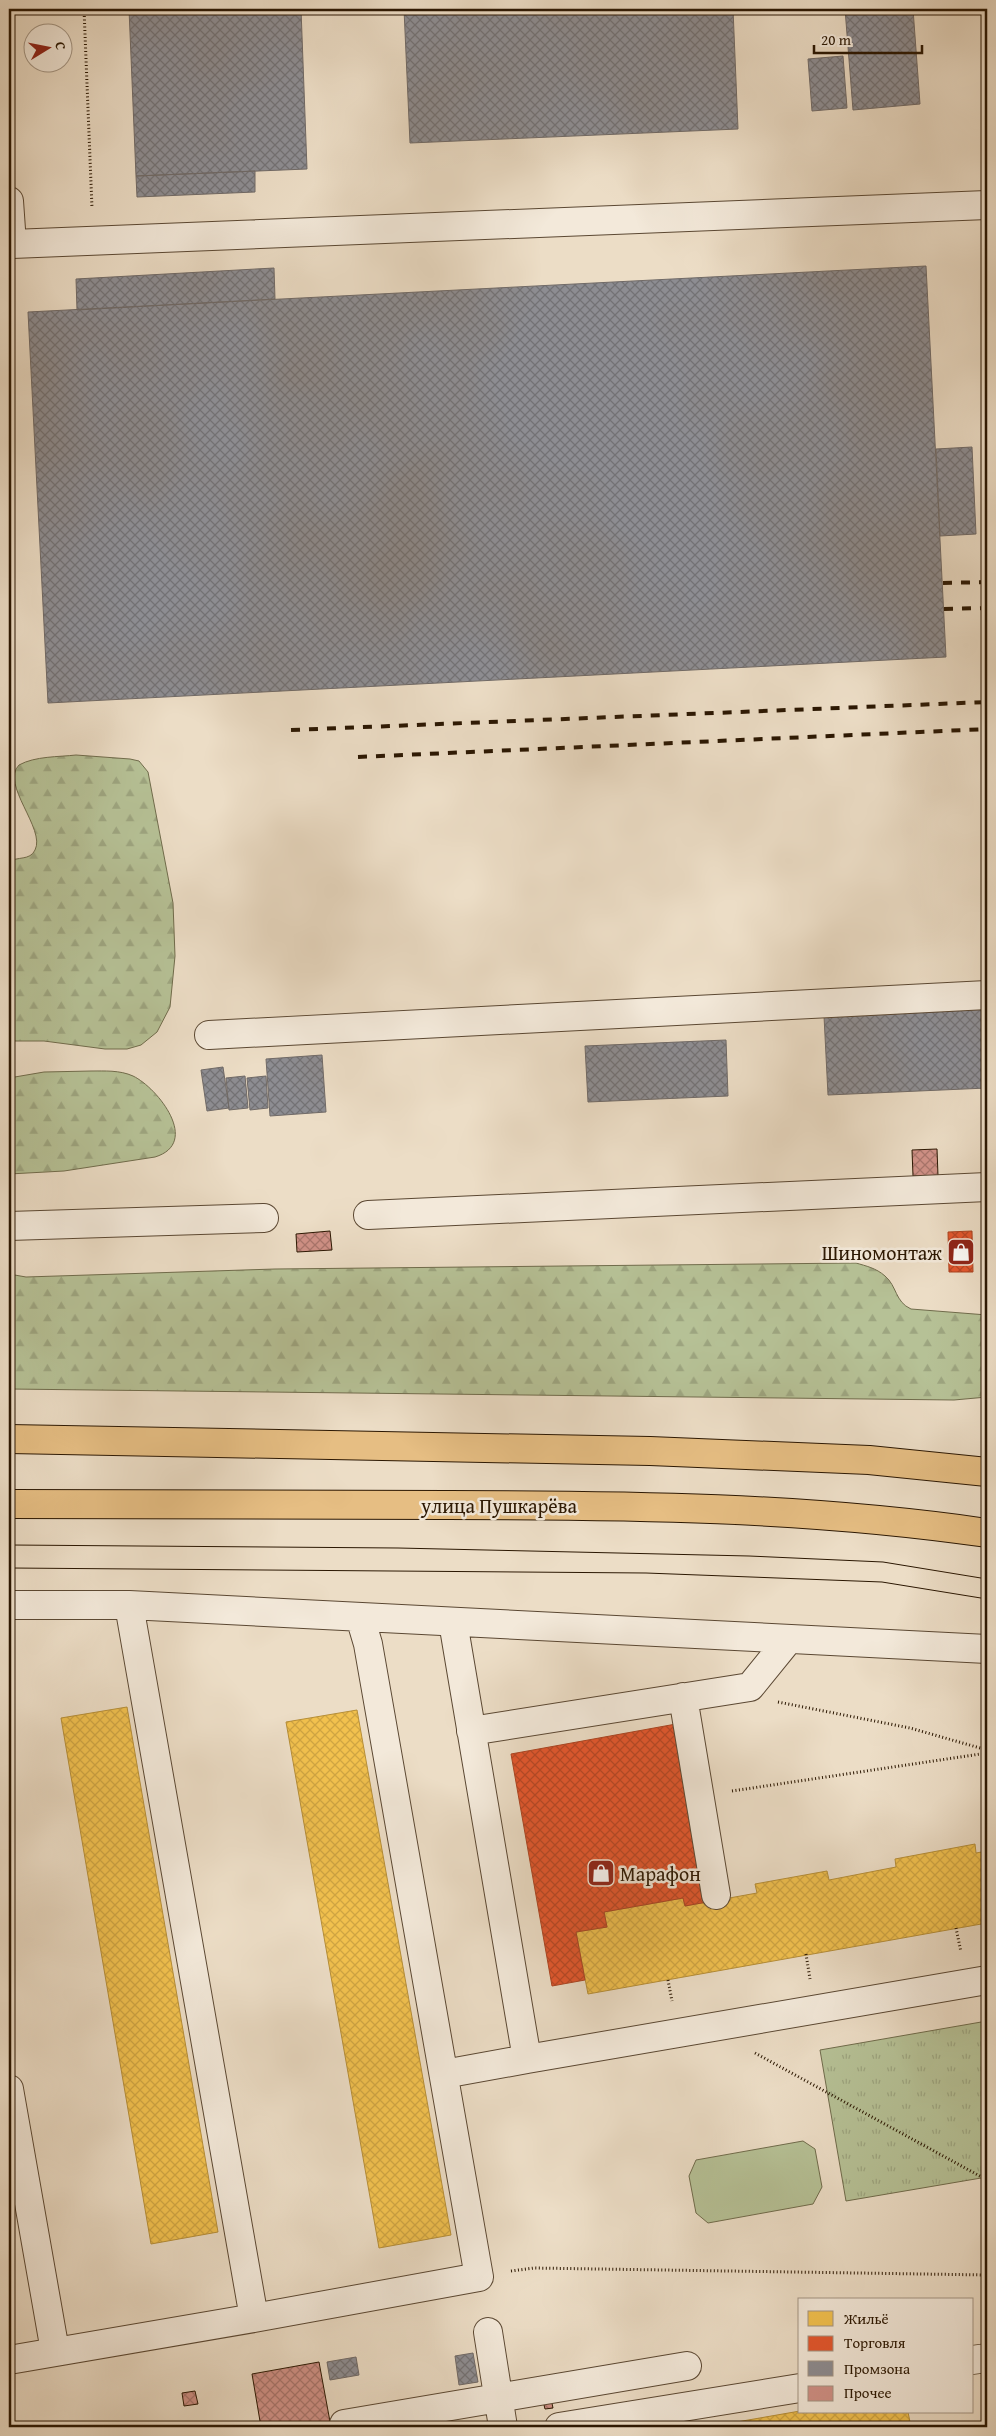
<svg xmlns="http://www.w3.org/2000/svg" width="996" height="2436" font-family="'Gentium Book Plus',serif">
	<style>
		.green { fill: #b6c196; stroke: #706c4c }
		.forest { fill: url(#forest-firs); stroke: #706c4c }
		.park { fill: url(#park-tufts); stroke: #706c4c }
		.homes { fill: url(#homes-cross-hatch); stroke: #b68e37 }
		.shops { fill: url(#shops-cross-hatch); stroke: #ac4421 }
		.industry { fill: url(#industry-cross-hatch); stroke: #706a67 }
		.building { fill: url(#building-cross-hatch); stroke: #2b1702 }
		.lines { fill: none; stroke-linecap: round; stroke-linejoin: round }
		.minor-casing { stroke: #5b4833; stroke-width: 30 }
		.major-casing { stroke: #2b1702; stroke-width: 30 }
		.path { stroke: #2b1702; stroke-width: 3; stroke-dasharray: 1 2.5; stroke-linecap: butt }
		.minor { stroke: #f3e9da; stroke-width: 28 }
		.major { stroke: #e6be83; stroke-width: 28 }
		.tram { stroke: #2b1702; stroke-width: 1 }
		.rail { stroke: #2b1702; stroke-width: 4; stroke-dasharray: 9 9; stroke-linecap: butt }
		.labels { text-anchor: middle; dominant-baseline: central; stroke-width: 5; stroke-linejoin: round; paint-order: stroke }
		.poi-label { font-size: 20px; fill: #2b1702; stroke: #f3e9da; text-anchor: end }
		.street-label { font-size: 20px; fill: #2b1702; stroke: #f3e9da }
	</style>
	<defs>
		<pattern id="forest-firs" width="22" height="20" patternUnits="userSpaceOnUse" patternTransform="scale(1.25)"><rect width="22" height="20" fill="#b6c196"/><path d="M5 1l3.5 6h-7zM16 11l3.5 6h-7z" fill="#9da580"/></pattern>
		<pattern id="park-tufts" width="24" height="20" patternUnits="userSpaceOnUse" patternTransform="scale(1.25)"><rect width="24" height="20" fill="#b6c196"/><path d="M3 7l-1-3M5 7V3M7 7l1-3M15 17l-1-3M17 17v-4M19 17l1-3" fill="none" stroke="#9da580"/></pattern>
		<pattern id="homes-cross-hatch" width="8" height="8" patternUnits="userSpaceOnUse" patternTransform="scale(1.25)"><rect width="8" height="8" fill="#f2c14e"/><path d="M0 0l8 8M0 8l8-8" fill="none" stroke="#d0a542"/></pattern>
		<pattern id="shops-cross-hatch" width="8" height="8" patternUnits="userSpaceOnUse" patternTransform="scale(1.25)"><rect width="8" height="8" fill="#e4572e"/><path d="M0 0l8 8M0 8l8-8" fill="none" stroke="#b94725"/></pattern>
		<pattern id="industry-cross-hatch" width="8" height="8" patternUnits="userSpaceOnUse" patternTransform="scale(1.25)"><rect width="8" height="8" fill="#8d8d92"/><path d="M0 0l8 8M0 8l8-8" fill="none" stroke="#737275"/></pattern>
		<pattern id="building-cross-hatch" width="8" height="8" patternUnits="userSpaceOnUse" patternTransform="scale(1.25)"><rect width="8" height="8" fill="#d09187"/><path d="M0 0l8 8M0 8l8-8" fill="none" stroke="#a9756c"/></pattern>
	</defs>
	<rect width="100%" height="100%" fill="#ecddc6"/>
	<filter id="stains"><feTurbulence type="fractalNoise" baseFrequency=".004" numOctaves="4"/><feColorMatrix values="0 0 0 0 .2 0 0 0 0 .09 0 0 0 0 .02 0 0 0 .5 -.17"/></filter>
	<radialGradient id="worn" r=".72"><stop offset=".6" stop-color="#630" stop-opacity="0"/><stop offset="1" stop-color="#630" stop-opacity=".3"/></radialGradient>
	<path class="green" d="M 803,2141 L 815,2149 L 822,2187 L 813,2204 L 708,2223 L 696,2213 L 689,2176 L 696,2160 Z"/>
	<path class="forest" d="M 76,755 L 130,759 L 139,761 L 148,772 L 173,903 L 175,956 L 170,1007 L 157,1032 L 141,1045 L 127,1049 L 105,1049 L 44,1041 L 9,1041 L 9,862 C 17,856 30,861 35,850 C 46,829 0,784 19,765 C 35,756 59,757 76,755 Z
		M 91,1071 C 104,1071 120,1070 133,1076 C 158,1088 201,1143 155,1157 L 64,1171 L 9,1174 L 9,1078 L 44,1072 Z
		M 856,1263 C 866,1266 876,1268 885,1276 C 897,1286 895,1302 911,1309 L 987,1315 L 987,1397 L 954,1400 L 9,1389 L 9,1274 L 26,1277 L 275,1269 Z"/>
	<path class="park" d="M 987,2021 L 987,2177 L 846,2201 L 820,2050 Z"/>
	<path class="homes" d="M 127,1707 L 218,2232 L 151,2244 L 61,1718 Z
		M 357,1710 L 451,2235 L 379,2248 L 286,1722 Z
		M 975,1844 L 976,1853 L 987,1851 L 987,1923 L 588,1994 L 576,1932 L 607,1927 L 604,1912 L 683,1898 L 685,1906 L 757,1893 L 755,1884 L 827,1871 L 829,1880 L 896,1867 L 895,1859 Z
		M 800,2411 L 908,2412 L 911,2427 L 708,2427 Z"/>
	<path class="shops" d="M 972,1231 L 973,1272 L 949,1272 L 948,1232 Z
		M 676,1724 L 707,1902 L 685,1906 L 683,1898 L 604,1912 L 607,1927 L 576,1932 L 585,1980 L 552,1986 L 511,1754 Z"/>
	<path class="industry" d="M 129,9 L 301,9 L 307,169 L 136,176 Z
		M 404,9 L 733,9 L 738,129 L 410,143 Z
		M 845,9 L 913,9 L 920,104 L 853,110 Z
		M 843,56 L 847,108 L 812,111 L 808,59 Z
		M 255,171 L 255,192 L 137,197 L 136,176 Z
		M 926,266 L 946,657 L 48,703 L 28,312 Z
		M 274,268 L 275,299 L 77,310 L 76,279 Z
		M 972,447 L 976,534 L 940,536 L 936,449 Z
		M 987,1008 L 987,1088 L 828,1095 L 824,1016 Z
		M 726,1040 L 728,1096 L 588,1102 L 585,1046 Z
		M 322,1055 L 326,1112 L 270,1116 L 266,1059 Z
		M 223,1067 L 229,1108 L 207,1111 L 201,1070 Z
		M 245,1076 L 248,1108 L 229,1110 L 226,1078 Z
		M 266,1076 L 268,1108 L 250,1110 L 247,1078 Z
		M 473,2353 L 478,2382 L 459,2385 L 455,2356 Z
		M 356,2357 L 359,2375 L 330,2380 L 327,2362 Z"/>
	<path class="building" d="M 937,1149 L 938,1176 L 913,1176 L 912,1150 Z
		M 330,1231 L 332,1250 L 297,1252 L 296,1234 Z
		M 319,2362 L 331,2427 L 261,2427 L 252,2374 Z
		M 195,2391 L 198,2404 L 184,2406 L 182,2393 Z
		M 551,2399 L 553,2408 L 545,2409 L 543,2401 Z"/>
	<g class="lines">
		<g class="minor-casing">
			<path id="minor" d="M 9,201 L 12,244 L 987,205
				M 209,1035 L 987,995
				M 368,1215 L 987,1187
				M 9,1226 L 264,1218
				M 9,1605 L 129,1605 L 987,1649
				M 129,1605 L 254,2318
				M 453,1622 L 527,2059 L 987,1980
				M 683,1697 L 716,1895
				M 471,1731 L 750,1687 L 789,1639
				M 444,2074 L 527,2059
				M 9,2089 L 55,2351
				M 488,2332 L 503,2427
				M 9,2360 L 254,2318 L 479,2277 L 368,1644 L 360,1617
				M 972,2360 L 987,2358
				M 344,2424 L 687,2366
				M 559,2427 L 800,2388"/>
		</g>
		<g class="major-casing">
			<path id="major" d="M 9,1439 L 650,1451 L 869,1460 L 987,1472
				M 9,1504 C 155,1505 301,1505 447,1505 C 628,1505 808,1507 987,1533"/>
		</g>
		<path class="path" d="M 84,9 L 92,208
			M 778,1702 L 910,1728 L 987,1750
			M 732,1791 L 987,1753
			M 956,1928 L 961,1952
			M 806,1954 L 810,1979
			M 668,1980 L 672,2001
			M 755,2053 L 987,2180
			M 511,2271 L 534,2268 L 987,2275"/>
		<use href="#minor" class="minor"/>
		<use href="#major" class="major"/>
		<path class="tram" d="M 9,1545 L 398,1548 L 749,1556 L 883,1562 L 987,1579
			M 9,1568 L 646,1573 L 882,1582 L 987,1599"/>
		<path class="rail" d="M 943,583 L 987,582
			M 944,609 L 987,608
			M 291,730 L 987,702
			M 358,757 L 987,729"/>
	</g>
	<defs>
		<g id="shop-square" transform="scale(1.4375)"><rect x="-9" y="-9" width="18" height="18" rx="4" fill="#8f2418" stroke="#f3e9da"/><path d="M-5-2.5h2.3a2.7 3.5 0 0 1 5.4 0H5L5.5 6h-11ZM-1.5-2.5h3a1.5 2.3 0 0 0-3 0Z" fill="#fff"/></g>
	</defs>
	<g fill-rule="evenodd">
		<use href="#shop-square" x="961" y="1252"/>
		<use href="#shop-square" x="601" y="1873"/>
	</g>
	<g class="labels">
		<g class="poi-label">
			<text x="942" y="1252">Шиномонтаж</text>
			<text x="620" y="1873" text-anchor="start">Марафон</text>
		</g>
		<g class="street-label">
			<text x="499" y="1505">улица Пушкарёва</text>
		</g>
	</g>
	<rect width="996" height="2436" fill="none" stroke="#ecddc6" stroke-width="30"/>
	<rect x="10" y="10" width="976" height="2416" fill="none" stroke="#2b1702" stroke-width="2.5"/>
	<rect x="15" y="15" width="966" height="2406" fill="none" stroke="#2b1702"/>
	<rect x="798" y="2298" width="175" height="115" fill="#f3e9da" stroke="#a39584"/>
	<rect x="808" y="2311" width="25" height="15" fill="#f2c14e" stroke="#a39584"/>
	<text x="844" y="2324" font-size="15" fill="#2b1702">Жильё</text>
	<rect x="808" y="2336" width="25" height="15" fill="#e4572e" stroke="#a39584"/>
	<text x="844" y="2348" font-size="15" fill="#2b1702">Торговля</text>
	<rect x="808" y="2361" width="25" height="15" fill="#8d8d92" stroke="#a39584"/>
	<text x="844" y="2374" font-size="15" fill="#2b1702">Промзона</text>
	<rect x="808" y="2386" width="25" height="15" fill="#d09187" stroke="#a39584"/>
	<text x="844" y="2398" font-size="15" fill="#2b1702">Прочее</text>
	<g transform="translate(48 48) rotate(80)"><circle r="24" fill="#f3e9da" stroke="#a39584"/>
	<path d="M0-4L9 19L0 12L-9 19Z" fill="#8f2418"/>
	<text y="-8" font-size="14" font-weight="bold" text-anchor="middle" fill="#2b1702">С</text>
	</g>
	<path d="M814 45v8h108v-8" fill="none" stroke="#2b1702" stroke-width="2.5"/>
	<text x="821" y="45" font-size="15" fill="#2b1702" stroke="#f3e9da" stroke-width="4" paint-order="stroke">20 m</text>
	<rect width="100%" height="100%" filter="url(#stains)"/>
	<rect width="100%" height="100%" fill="url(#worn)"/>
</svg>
